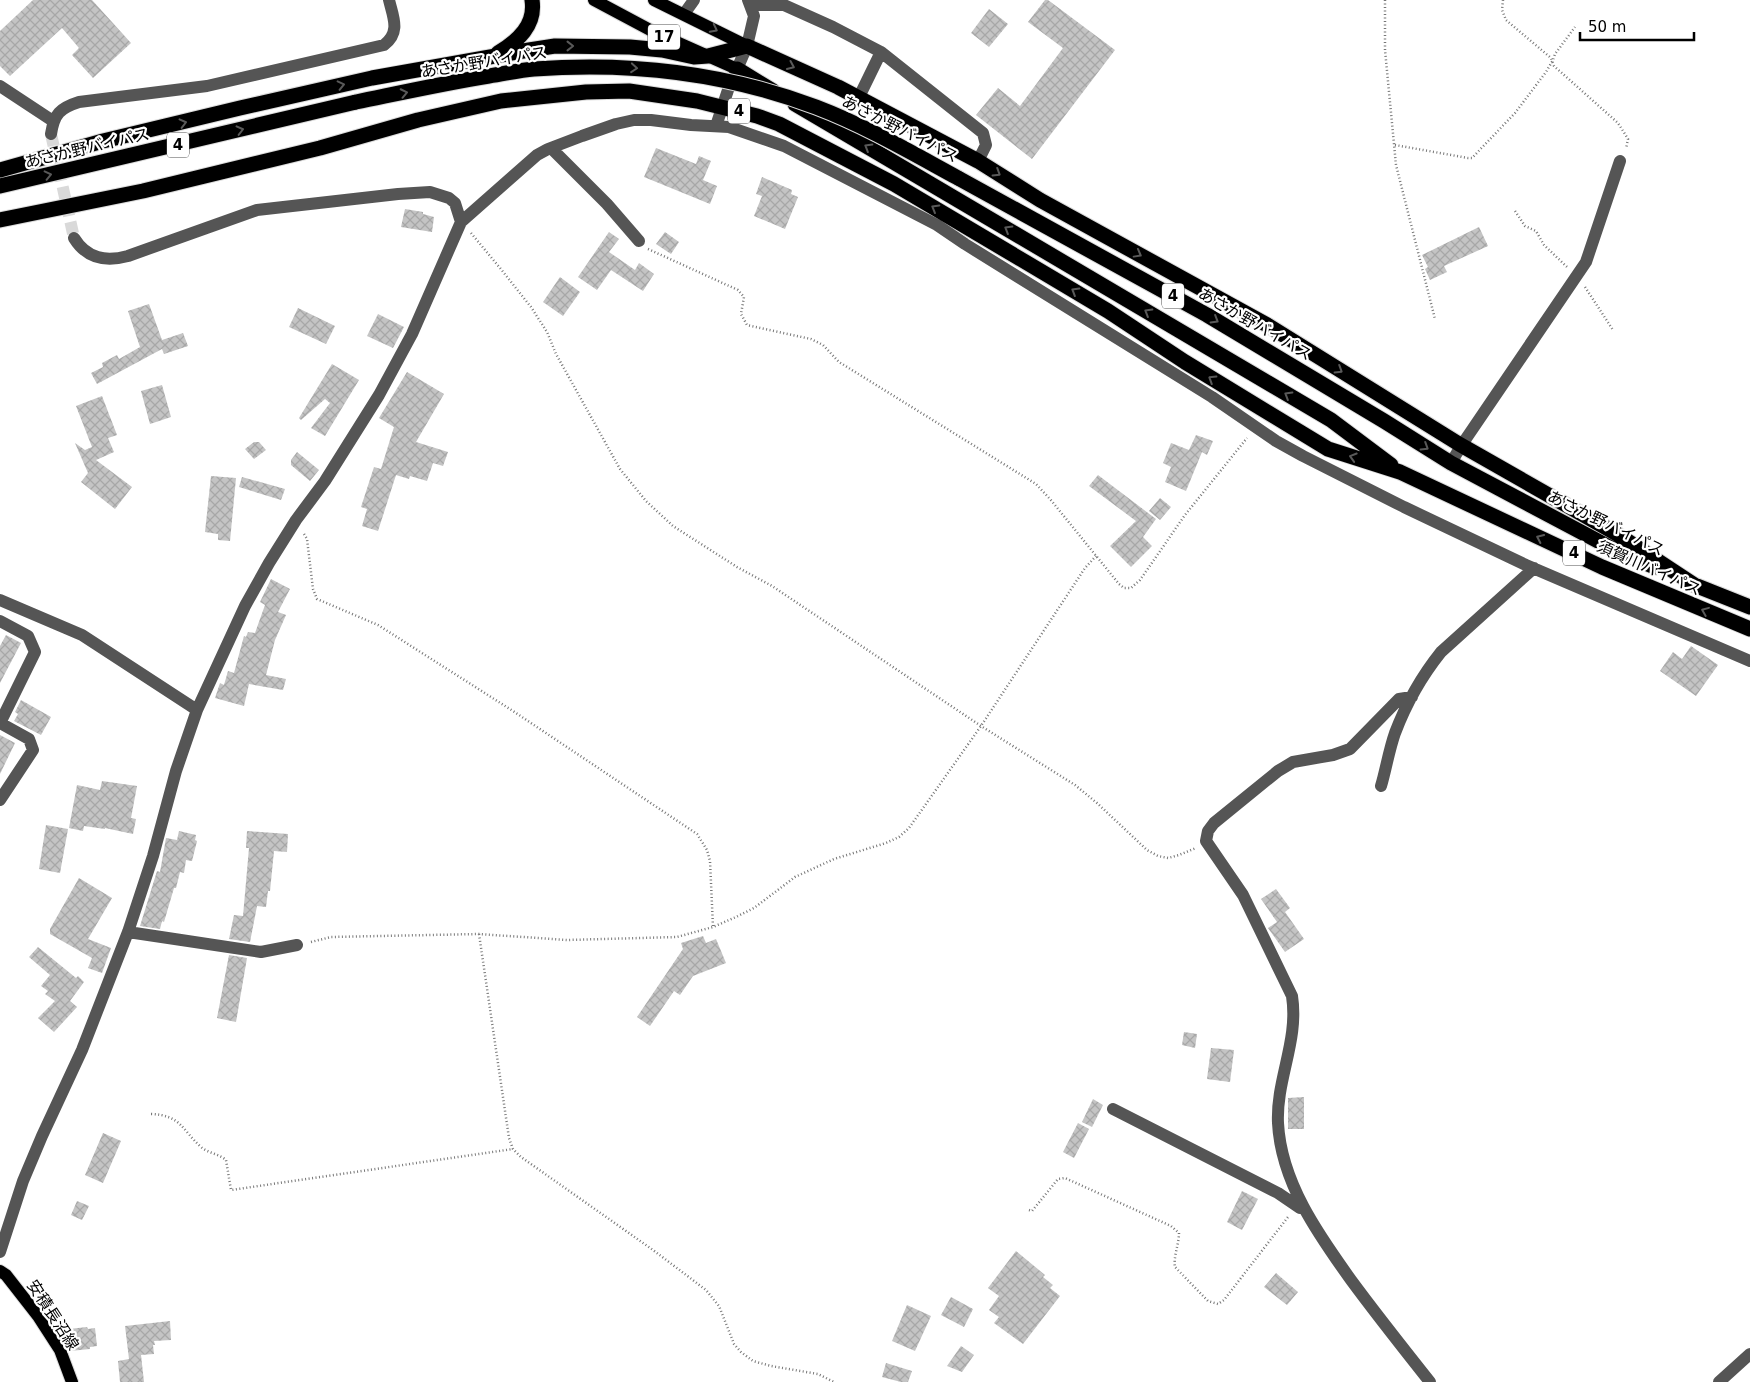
<svg xmlns="http://www.w3.org/2000/svg" width="1750" height="1382" font-family="'DejaVu Sans','Noto Sans JP',sans-serif">
	<style>
		.building { fill: url(#building-cross-hatch) }
		.lines { fill: none; stroke-linecap: round; stroke-linejoin: round }
		.minor-tunnel { stroke: #d9d9d9; stroke-width: 12; stroke-dasharray: 12 6; stroke-linecap: butt }
		.major-casing { stroke: #dbdbdb; stroke-width: 14 }
		.highway-casing { stroke: #dbdbdb; stroke-width: 17 }
		.path { stroke: #777; stroke-width: 2.5; stroke-dasharray: 1 2.5; stroke-linecap: butt }
		.minor { stroke: #555; stroke-width: 12 }
		.major { stroke: #000; stroke-width: 12 }
		.highway { stroke: #000; stroke-width: 15 }
		.highway-bridge-casing { stroke: #dbdbdb; stroke-width: 17; stroke-linecap: butt }
		.highway-bridge { stroke: #000; stroke-width: 15 }
		.oneway { stroke: #595959 }
		.labels { text-anchor: middle; dominant-baseline: central; stroke-width: 4.5; stroke-linejoin: round; paint-order: stroke }
		.shield { fill: #fff; stroke: #4c4c4c; stroke-width: 1 }
		.shield-label { font-size: 15px; font-weight: bold; fill: #000 }
		.street-label { font-size: 16px; fill: #000; stroke: #fff }
	</style>
	<defs>
		<pattern id="building-cross-hatch" width="8" height="8" patternUnits="userSpaceOnUse" patternTransform="scale(1.25)"><rect width="8" height="8" fill="#c4c4c4"/><path d="M0 0l8 8M0 8l8-8" fill="none" stroke="#a7a7a7"/></pattern>
	</defs>
	<rect width="100%" height="100%" fill="#fff"/>
	<path class="building" d="M 33,0 L 92,0 L 131,43 L 93,78 L 72,55 L 79,48 L 62,28 L 10,76 L 0,66 L 0,31 Z
		M 1045,0 L 1048,0 L 1115,50 L 1032,159 L 976,115 L 998,88 L 1020,106 L 1063,48 L 1028,22 Z
		M 989,9 L 1008,24 L 989,47 L 971,33 Z
		M 656,148 L 696,164 L 699,156 L 711,161 L 703,180 L 717,186 L 710,204 L 644,177 Z
		M 762,177 L 792,190 L 791,194 L 798,197 L 785,229 L 754,216 L 762,196 L 756,194 Z
		M 405,209 L 423,212 L 423,214 L 434,217 L 432,232 L 401,227 Z
		M 1479,227 L 1488,246 L 1444,266 L 1447,272 L 1430,280 L 1425,269 L 1428,267 L 1422,255 Z
		M 609,232 L 619,239 L 609,252 L 635,270 L 639,263 L 654,274 L 643,291 L 611,270 L 597,290 L 578,277 Z
		M 665,232 L 679,242 L 671,254 L 656,244 Z
		M 560,277 L 580,292 L 563,316 L 543,302 Z
		M 149,304 L 162,340 L 183,333 L 188,346 L 164,354 L 162,349 L 97,384 L 91,373 L 103,367 L 102,363 L 117,355 L 119,359 L 140,347 L 128,311 Z
		M 298,308 L 335,326 L 326,344 L 289,327 Z
		M 378,314 L 404,327 L 393,348 L 367,336 Z
		M 332,364 L 359,380 L 325,436 L 311,428 L 330,403 L 325,399 L 301,420 L 299,418 Z
		M 407,372 L 444,394 L 416,442 L 448,452 L 443,466 L 433,463 L 427,481 L 410,476 L 409,479 L 396,475 L 378,531 L 362,526 L 367,509 L 361,507 L 374,467 L 381,469 L 394,427 L 379,418 Z
		M 162,385 L 171,417 L 150,424 L 141,391 Z
		M 102,396 L 117,435 L 108,438 L 114,452 L 96,460 L 132,487 L 115,509 L 81,482 L 88,473 L 75,443 L 85,450 L 92,447 L 76,406 Z
		M 1196,435 L 1213,441 L 1207,455 L 1202,452 L 1186,491 L 1165,482 L 1171,467 L 1163,463 L 1171,443 L 1189,450 Z
		M 254,442 L 259,442 L 266,450 L 254,459 L 245,449 Z
		M 297,452 L 319,470 L 310,481 L 291,465 L 291,460 Z
		M 1098,475 L 1156,519 L 1143,537 L 1152,546 L 1131,567 L 1110,546 L 1136,521 L 1089,486 Z
		M 211,476 L 236,478 L 230,541 L 218,540 L 218,534 L 205,532 Z
		M 242,477 L 285,489 L 281,500 L 239,487 Z
		M 1160,498 L 1171,507 L 1160,520 L 1149,511 Z
		M 271,579 L 290,589 L 278,612 L 286,615 L 275,640 L 266,675 L 286,679 L 283,690 L 249,684 L 244,706 L 215,698 L 220,683 L 224,685 L 228,671 L 234,673 L 244,636 L 246,637 L 248,632 L 255,633 L 265,605 L 260,602 Z
		M 6,635 L 21,643 L 0,683 L 0,646 Z
		M 1691,646 L 1718,665 L 1696,696 L 1660,671 L 1673,652 L 1682,659 Z
		M 21,700 L 51,717 L 41,735 L 14,721 L 18,714 L 15,712 Z
		M 0,735 L 15,743 L 0,774 Z
		M 102,781 L 137,786 L 131,818 L 136,819 L 133,834 L 105,828 L 105,829 L 84,826 L 83,831 L 69,828 L 77,785 L 100,790 Z
		M 46,825 L 68,829 L 60,873 L 39,869 Z
		M 179,831 L 196,835 L 195,840 L 197,841 L 192,861 L 186,860 L 184,873 L 180,872 L 176,888 L 174,888 L 164,922 L 162,921 L 160,929 L 140,926 L 157,871 L 160,872 L 166,838 L 177,840 Z
		M 247,831 L 288,834 L 287,852 L 274,851 L 270,891 L 268,891 L 266,907 L 257,906 L 250,942 L 229,939 L 234,915 L 243,916 L 249,848 L 246,848 Z
		M 79,878 L 112,898 L 88,939 L 111,948 L 102,973 L 88,968 L 92,958 L 50,934 L 50,929 Z
		M 1276,889 L 1290,908 L 1285,912 L 1304,939 L 1285,952 L 1268,928 L 1277,922 L 1261,899 Z
		M 703,936 L 706,943 L 716,939 L 726,963 L 693,976 L 680,995 L 674,991 L 650,1026 L 637,1017 L 683,949 L 681,943 Z
		M 38,947 L 76,978 L 78,976 L 84,982 L 70,1001 L 77,1007 L 54,1032 L 38,1018 L 55,1001 L 45,994 L 48,991 L 41,986 L 50,975 L 29,957 Z
		M 229,955 L 247,958 L 236,1022 L 217,1018 Z
		M 1184,1032 L 1197,1034 L 1195,1048 L 1182,1045 Z
		M 1211,1048 L 1234,1050 L 1230,1082 L 1207,1079 Z
		M 1304,1097 L 1304,1129 L 1288,1129 L 1288,1098 Z
		M 1093,1099 L 1103,1105 L 1092,1127 L 1082,1122 Z
		M 1078,1123 L 1089,1129 L 1074,1158 L 1063,1152 Z
		M 103,1133 L 121,1141 L 103,1183 L 85,1175 Z
		M 1242,1191 L 1258,1199 L 1242,1230 L 1227,1222 Z
		M 77,1201 L 89,1206 L 82,1220 L 71,1215 Z
		M 1016,1251 L 1045,1275 L 1043,1277 L 1053,1285 L 1050,1288 L 1060,1296 L 1023,1344 L 994,1323 L 999,1317 L 989,1310 L 999,1296 L 988,1288 Z
		M 1276,1273 L 1298,1292 L 1287,1305 L 1264,1287 Z
		M 951,1297 L 973,1309 L 964,1327 L 941,1315 Z
		M 907,1305 L 931,1316 L 915,1351 L 892,1341 Z
		M 170,1321 L 171,1340 L 154,1341 L 155,1345 L 153,1345 L 154,1354 L 141,1355 L 144,1382 L 120,1382 L 118,1361 L 129,1359 L 125,1326 Z
		M 87,1327 L 88,1329 L 95,1328 L 97,1346 L 90,1347 L 90,1349 L 70,1351 L 69,1329 Z
		M 961,1346 L 974,1355 L 962,1372 L 947,1366 Z
		M 886,1363 L 912,1371 L 908,1382 L 901,1382 L 882,1377 Z"/>
	<g class="lines">
		<path class="minor-tunnel" d="M 51,134 L 74,238"/>
		<g class="major-casing">
			<path id="major" d="M 594,0 L 654,32 L 737,69
				M 654,0 L 747,46
				M 0,1271 L 6,1275 L 38,1316 L 60,1350 L 72,1382"/>
		</g>
		<g class="highway-casing">
			<path id="highway" d="M 498,53 C 518,41 536,25 532,0
				M 737,69 L 773,91
				M 795,104 L 1331,420 L 1391,465
				M 0,170 L 103,141 L 240,108 L 372,78 L 529,50 L 555,46 L 630,47 L 662,50 L 694,57 L 708,56 L 747,46 L 838,87 L 978,161 L 1040,200 L 1269,326 L 1459,444 L 1617,534 L 1696,586
				M 958,178 L 1207,315 L 1384,421 L 1451,463 L 1613,549 L 1655,567
				M 0,186 L 356,102
				M 0,220 L 143,191 L 320,148 L 418,120 L 501,101 L 586,92 L 629,91 L 697,101 L 757,116 L 779,124 L 894,184 L 1108,311 L 1185,362 L 1328,449 L 1400,472 L 1602,567 L 1750,629
				M 1687,582 L 1750,607"/>
		</g>
		<path class="path" d="M 1385,0 L 1385,50 L 1396,165 L 1435,319
			M 1503,0 L 1502,10 L 1506,20 L 1551,58 L 1554,66 L 1618,123 L 1628,139 L 1626,149
			M 1395,145 L 1468,158 L 1472,158 L 1515,113 L 1546,72 L 1553,60 L 1555,54 L 1575,27
			M 1515,211 L 1525,226 L 1536,231 L 1544,245 L 1567,267
			M 471,233 L 500,268 L 531,307 L 547,332 L 556,354 L 620,469 L 646,501 L 673,526 L 737,567 L 772,586 L 981,726 L 1075,785 L 1097,803 L 1147,850 L 1158,856 L 1168,858 L 1179,855 L 1196,848
			M 648,249 L 738,290 L 744,297 L 741,314 L 747,325 L 751,326 L 811,339 L 823,345 L 839,362 L 1036,484 L 1050,499 L 1119,584 L 1124,588 L 1131,588 L 1140,580 L 1185,515 L 1247,438
			M 1585,287 L 1613,330
			M 304,534 L 307,539 L 313,589 L 317,599 L 378,625 L 513,711 L 697,834 L 707,850 L 710,861 L 713,927
			M 479,934 L 509,1138 L 513,1149 L 521,1157 L 653,1250 L 706,1290 L 719,1306 L 734,1344 L 741,1352 L 753,1361 L 771,1366 L 818,1374 L 834,1382
			M 311,942 L 331,937 L 479,934 L 567,940 L 677,937 L 713,927 L 736,917 L 754,908 L 795,877 L 834,859 L 886,843 L 899,837 L 909,828 L 981,726 L 1085,568 L 1096,556
			M 151,1114 C 181,1115 182,1130 201,1147 C 208,1153 219,1154 226,1160 L 231,1190 L 513,1149
			M 1029,1210 L 1032,1211 L 1058,1179 L 1065,1178 L 1171,1226 L 1179,1233 C 1179,1244 1173,1258 1175,1267 L 1208,1301 L 1218,1304 L 1224,1300 L 1288,1217"/>
		<path class="minor" d="M 751,5 L 784,5 L 833,27 L 881,52 L 983,133 L 986,145 L 978,161
			M 684,14 L 694,0
			M 0,86 L 53,121
			M 859,97 L 881,52
			M 716,126 L 728,90 L 747,46 L 754,16 L 748,0
			M 51,134 C 54,114 60,108 79,102 L 207,86 L 384,45 C 401,32 393,17 389,0
			M 551,148 L 607,204 L 639,241
			M 74,238 C 87,259 106,262 128,256 L 257,210 L 398,194 L 430,192 L 449,198 L 455,203 L 461,222
			M 1451,463 L 1461,446 L 1586,262 L 1620,161
			M 0,600 L 82,635 L 197,710
			M 0,621 L 28,636 L 35,652 L 0,723
			M 1412,697 L 1399,699 L 1350,749 L 1333,755 L 1293,762 L 1278,771 L 1214,823 L 1208,831 L 1206,841 L 1243,895 L 1292,996 C 1299,1041 1276,1079 1278,1123 C 1281,1182 1318,1234 1351,1280 C 1376,1314 1403,1348 1430,1382
			M 0,723 L 29,739 L 33,750 L 0,800
			M 1381,786 C 1386,769 1389,750 1395,733 C 1406,704 1421,677 1441,652 L 1534,568
			M 128,932 L 261,952 L 297,945
			M 1113,1109 L 1278,1193 L 1300,1208 L 1304,1208
			M 0,1252 L 23,1181 L 42,1136 L 82,1050 L 128,932 L 153,856 L 176,771 L 197,710 L 245,606 L 269,563 L 296,520 L 325,481 L 379,395 L 412,334 L 461,222 L 537,155 L 548,149 L 582,136 L 616,124 L 634,120 L 651,120 L 691,125 L 729,127 L 784,146 L 937,225 L 965,244 L 1212,397 L 1276,441 L 1303,456 L 1404,507 L 1526,565 L 1750,661
			M 1719,1382 L 1750,1354"/>
		<use href="#major" class="major"/>
		<use href="#highway" class="highway"/>
		<g class="highway-bridge-casing">
			<path id="highway-bridge" d="M 356,102 C 400,93 445,83 489,76 C 504,74 519,70 534,69 C 629,62 726,73 816,107 C 866,126 912,153 958,178"/>
		</g>
		<use href="#highway-bridge" class="highway-bridge"/>
	</g>
	<defs><path id="oneway-chevron" d="M-2-3.5L2.5 0L-2 3.5" fill="none" stroke-width="1.6" stroke-linecap="round" stroke-linejoin="round" transform="scale(1.25)"/></defs>
	<g class="oneway">
		<use href="#oneway-chevron" transform="translate(714 29) rotate(27)"/>
		<use href="#oneway-chevron" transform="translate(570 46)"/>
		<use href="#oneway-chevron" transform="translate(791 66) rotate(24)"/>
		<use href="#oneway-chevron" transform="translate(634 68) rotate(5)"/>
		<use href="#oneway-chevron" transform="translate(341 85) rotate(-13)"/>
		<use href="#oneway-chevron" transform="translate(404 93) rotate(-12)"/>
		<use href="#oneway-chevron" transform="translate(183 123) rotate(-14)"/>
		<use href="#oneway-chevron" transform="translate(240 130) rotate(-14)"/>
		<use href="#oneway-chevron" transform="translate(868 147) rotate(-149)"/>
		<use href="#oneway-chevron" transform="translate(997 173) rotate(32)"/>
		<use href="#oneway-chevron" transform="translate(48 175) rotate(-13)"/>
		<use href="#oneway-chevron" transform="translate(935 208) rotate(-150)"/>
		<use href="#oneway-chevron" transform="translate(1008 229) rotate(-149)"/>
		<use href="#oneway-chevron" transform="translate(1138 254) rotate(29)"/>
		<use href="#oneway-chevron" transform="translate(1075 291) rotate(-149)"/>
		<use href="#oneway-chevron" transform="translate(1148 312) rotate(-149)"/>
		<use href="#oneway-chevron" transform="translate(1215 320) rotate(31)"/>
		<use href="#oneway-chevron" transform="translate(1339 370) rotate(32)"/>
		<use href="#oneway-chevron" transform="translate(1212 379) rotate(-148)"/>
		<use href="#oneway-chevron" transform="translate(1288 395) rotate(-149)"/>
		<use href="#oneway-chevron" transform="translate(1425 447) rotate(32)"/>
		<use href="#oneway-chevron" transform="translate(1353 457) rotate(-163)"/>
		<use href="#oneway-chevron" transform="translate(1540 538) rotate(-155)"/>
		<use href="#oneway-chevron" transform="translate(1705 611) rotate(-158)"/>
	</g>
	<g class="labels">
		<g class="shield">
			<rect x="648" y="24.5" width="32" height="25" rx="4"/>
			<rect x="728" y="98.5" width="22" height="25" rx="4"/>
			<rect x="167" y="132.5" width="22" height="25" rx="4"/>
			<rect x="1162" y="283.5" width="22" height="25" rx="4"/>
			<rect x="1563" y="540.5" width="22" height="25" rx="4"/>
		</g>
		<g class="shield-label">
			<text x="664" y="37">17</text>
			<text x="739" y="111">4</text>
			<text x="178" y="145">4</text>
			<text x="1173" y="296">4</text>
			<text x="1574" y="553">4</text>
		</g>
		<g class="street-label">
			<text transform="translate(484 62) rotate(-9)">あさか野バイパス</text>
			<text transform="translate(900 129) rotate(27)">あさか野バイパス</text>
			<text transform="translate(87 148) rotate(-13)">あさか野バイパス</text>
			<text transform="translate(1255 324) rotate(30)">あさか野バイパス</text>
			<text transform="translate(1606 523) rotate(26)">あさか野バイパス</text>
			<text transform="translate(1649 568) rotate(24)">須賀川バイパス</text>
			<text transform="translate(53 1315) rotate(57)">安積長沼線</text>
		</g>
	</g>
	<path d="M1580 32v8h114v-8" fill="none" stroke="#000000" stroke-width="2.5"/>
	<text x="1588" y="32" font-size="15" fill="#000000" stroke="#ffffff" stroke-width="4" paint-order="stroke">50 m</text>
</svg>
